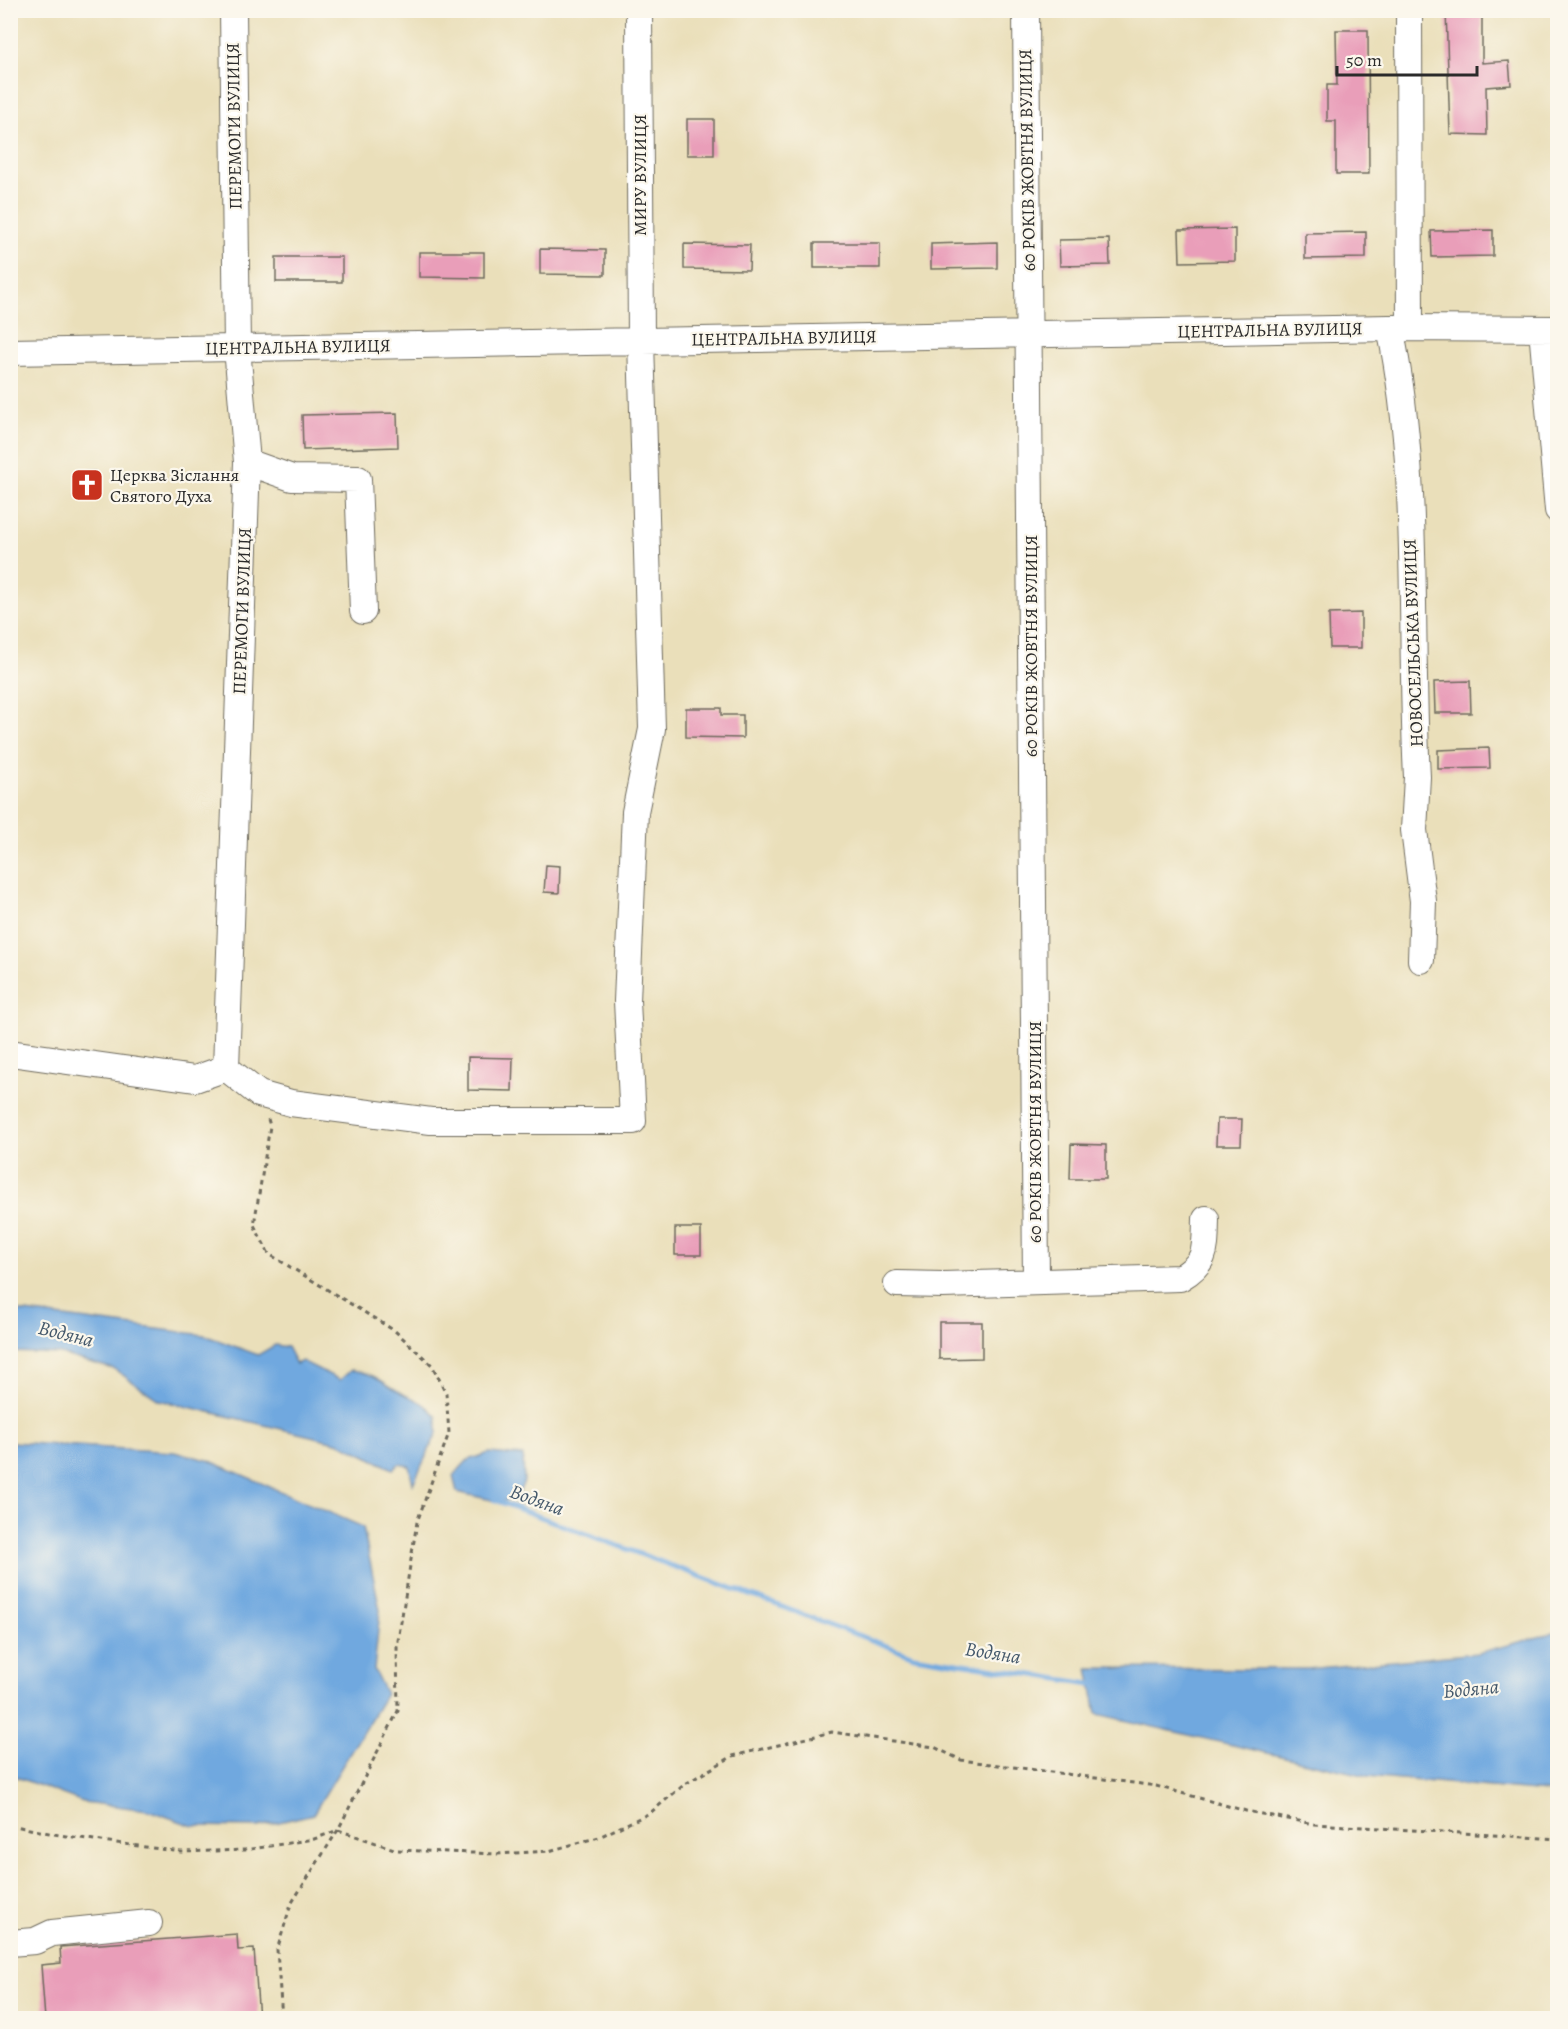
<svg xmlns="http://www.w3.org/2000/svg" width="1568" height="2029" font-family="Alegreya,serif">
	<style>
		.water { fill: #70a8df; stroke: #4e6a85; stroke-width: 1.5 }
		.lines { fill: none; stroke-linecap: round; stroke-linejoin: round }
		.stream { stroke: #70a8df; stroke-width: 5 }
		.building { fill: #e99eb9 }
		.minor-casing { stroke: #6e6a5d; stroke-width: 28 }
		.path { stroke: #6e6a5d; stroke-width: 3; stroke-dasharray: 4.5 4.5; stroke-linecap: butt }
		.minor { stroke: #fff; stroke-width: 26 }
		.labels { text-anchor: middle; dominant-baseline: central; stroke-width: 4.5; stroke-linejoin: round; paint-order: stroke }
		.street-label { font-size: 18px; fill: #2b2b2b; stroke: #fbf7ec }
		.poi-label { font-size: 18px; fill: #2b2b2b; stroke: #fbf7ec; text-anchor: start }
		.water-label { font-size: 20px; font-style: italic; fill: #43576a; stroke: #fbf7ec }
	</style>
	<rect width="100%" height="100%" fill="#fbf7ec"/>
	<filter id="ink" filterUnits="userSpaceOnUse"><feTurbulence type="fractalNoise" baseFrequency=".0167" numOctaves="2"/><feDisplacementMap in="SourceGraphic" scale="12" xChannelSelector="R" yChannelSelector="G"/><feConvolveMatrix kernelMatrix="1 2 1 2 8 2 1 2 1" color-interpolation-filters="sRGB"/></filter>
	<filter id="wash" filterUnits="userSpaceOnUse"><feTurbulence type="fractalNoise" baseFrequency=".008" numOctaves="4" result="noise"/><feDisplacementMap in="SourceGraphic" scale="24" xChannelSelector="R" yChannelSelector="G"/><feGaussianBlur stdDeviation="1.35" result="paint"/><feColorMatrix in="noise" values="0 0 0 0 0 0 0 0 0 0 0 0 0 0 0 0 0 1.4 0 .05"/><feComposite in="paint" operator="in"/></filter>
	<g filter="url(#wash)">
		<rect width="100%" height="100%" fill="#eadfba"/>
		<path class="water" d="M 10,1310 L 204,1335 L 258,1355 L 275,1345 L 287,1347 L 296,1364 L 302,1361 L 340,1380 L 351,1370 C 373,1373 380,1380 398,1391 C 417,1402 420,1398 437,1417 L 437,1433 L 413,1484 L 409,1466 L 399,1464 L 393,1469 L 340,1443 L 159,1400 L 114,1369 L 60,1354 L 11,1352 Z
			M 11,1442 L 174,1452 L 208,1460 L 363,1527 L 380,1610 L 374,1670 L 386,1694 L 313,1814 L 258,1827 L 193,1826 L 148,1810 L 83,1802 L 11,1775 Z
			M 489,1453 L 523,1456 L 524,1481 L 518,1495 L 500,1502 L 457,1492 L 453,1476 L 468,1460 Z
			M 1557,1632 L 1557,1793 L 1367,1776 L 1097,1714 L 1088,1668 L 1307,1669 L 1478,1653 Z"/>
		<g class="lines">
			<path class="stream" d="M 495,1500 L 914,1656 L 1097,1685"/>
		</g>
		<g id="blocks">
			<path class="building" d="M 1446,10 L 1482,10 L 1482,63 L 1509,61 L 1511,85 L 1486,87 L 1487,135 L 1450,134 Z
				M 1336,30 L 1368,30 L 1369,174 L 1336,174 L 1336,121 L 1327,121 L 1327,85 L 1337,85 Z
				M 687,119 L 714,119 L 714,155 L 687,155 Z
				M 1235,229 L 1235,261 L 1180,262 L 1179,230 Z
				M 1493,230 L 1493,256 L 1432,257 L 1431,231 Z
				M 1366,232 L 1366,258 L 1305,259 L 1305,233 Z
				M 1109,239 L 1110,265 L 1060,266 L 1059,240 Z
				M 997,242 L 997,268 L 931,269 L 931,244 Z
				M 814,243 L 880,243 L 880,268 L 814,268 Z
				M 684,244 L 750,245 L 749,270 L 684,269 Z
				M 540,249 L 605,250 L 605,275 L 540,274 Z
				M 419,252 L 484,252 L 484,278 L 419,277 Z
				M 276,257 L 342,257 L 342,282 L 276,282 Z
				M 397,413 L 398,447 L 303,450 L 302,415 Z
				M 94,471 L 95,497 L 77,498 L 77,472 Z
				M 1361,613 L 1361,648 L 1330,648 L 1329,614 Z
				M 1470,681 L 1471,713 L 1435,713 L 1434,682 Z
				M 686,708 L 721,708 L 721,715 L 743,715 L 743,738 L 686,737 Z
				M 1489,748 L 1490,768 L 1438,769 L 1438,750 Z
				M 546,865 L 560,866 L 559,893 L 544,892 Z
				M 468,1057 L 513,1058 L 512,1091 L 468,1090 Z
				M 1217,1119 L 1242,1119 L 1241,1145 L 1216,1145 Z
				M 1071,1144 L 1106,1145 L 1106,1179 L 1070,1179 Z
				M 675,1228 L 701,1228 L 701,1255 L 675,1255 Z
				M 939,1322 L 982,1322 L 982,1358 L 939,1359 Z
				M 237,1934 L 238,1950 L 254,1949 L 259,2019 L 45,2019 L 41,1965 L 61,1963 L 60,1947 Z"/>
		</g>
	</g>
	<g filter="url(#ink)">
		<use href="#blocks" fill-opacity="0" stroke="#6e6a5d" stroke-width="1.5"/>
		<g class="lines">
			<g class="minor-casing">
				<path id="minor" d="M 1026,10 L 1036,1282
					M 1409,10 L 1410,328
					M 1390,328 C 1421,475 1409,627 1417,777 L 1414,830 L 1423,901 L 1421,960
					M 1542,329 L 1558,510
					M 10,352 L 1390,328 L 1558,329
					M 247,462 L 292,478 L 358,479 L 363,611
					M 10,1053 L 195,1079 L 226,1068
					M 226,1068 L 259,1094 L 291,1103 L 431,1121 L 633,1121 L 627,1001 L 635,812 L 652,729 L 641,340 L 639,10
					M 226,1068 L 247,462 L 237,348 L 233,10
					M 897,1284 L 943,1285 L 1180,1278 C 1208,1262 1205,1249 1206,1219
					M 10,1943 L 35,1941 L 52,1933 L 149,1923"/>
			</g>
			<path class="path" d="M 268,1119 L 270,1126 L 254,1225 L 269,1254 L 395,1331 L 432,1365 L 446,1393 L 449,1433 L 417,1522 L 397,1647 L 398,1711 L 338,1830 L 291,1904 L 277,1950 L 282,2018
				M 10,1825 L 59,1835 L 181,1852 L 245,1850 L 314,1839 L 338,1830 L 397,1850 L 497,1854 L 549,1851 L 599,1837 L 650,1813 L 685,1784 L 733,1756 L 832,1732 L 934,1747 L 961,1760 L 1156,1786 L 1246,1811 L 1314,1824 L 1558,1839"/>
			<use href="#minor" class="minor"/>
		</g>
	</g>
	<defs>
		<g id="church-square" transform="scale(1.725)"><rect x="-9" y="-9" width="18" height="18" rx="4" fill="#c8321e" stroke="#fbf7ec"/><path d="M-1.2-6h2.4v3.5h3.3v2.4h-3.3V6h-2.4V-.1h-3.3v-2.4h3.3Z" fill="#fff"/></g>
	</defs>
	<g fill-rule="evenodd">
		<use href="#church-square" x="87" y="485"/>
	</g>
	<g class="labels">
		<g class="street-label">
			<text transform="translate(234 126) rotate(-91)">ПЕРЕМОГИ ВУЛИЦЯ</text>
			<text transform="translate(1027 160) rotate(-91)">60 РОКІВ ЖОВТНЯ ВУЛИЦЯ</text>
			<text transform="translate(640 175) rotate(-90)">МИРУ ВУЛИЦЯ</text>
			<text transform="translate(1270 330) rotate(-1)">ЦЕНТРАЛЬНА ВУЛИЦЯ</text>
			<text transform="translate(784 338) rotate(-1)">ЦЕНТРАЛЬНА ВУЛИЦЯ</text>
			<text transform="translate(298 347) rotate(-1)">ЦЕНТРАЛЬНА ВУЛИЦЯ</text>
			<text transform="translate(242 611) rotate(-88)">ПЕРЕМОГИ ВУЛИЦЯ</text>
			<text transform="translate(1413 643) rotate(-92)">НОВОСЕЛЬСЬКА ВУЛИЦЯ</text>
			<text transform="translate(1031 646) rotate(-90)">60 РОКІВ ЖОВТНЯ ВУЛИЦЯ</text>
			<text transform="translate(1035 1132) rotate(-90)">60 РОКІВ ЖОВТНЯ ВУЛИЦЯ</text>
		</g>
		<g class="poi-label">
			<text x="110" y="475">Церква Зіслання<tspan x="110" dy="21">Святого Духа</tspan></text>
		</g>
		<g class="water-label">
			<text transform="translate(66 1334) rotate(14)">Водяна</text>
			<text transform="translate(537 1500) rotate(20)">Водяна</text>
			<text transform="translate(993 1653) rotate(9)">Водяна</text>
			<text transform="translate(1471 1689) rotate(-5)">Водяна</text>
		</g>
	</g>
	<rect width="1568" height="2029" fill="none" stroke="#fbf7ec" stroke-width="36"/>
	<path d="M1337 66v9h140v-9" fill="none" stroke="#2b2b2b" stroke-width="3"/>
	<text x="1346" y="66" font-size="18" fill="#2b2b2b" stroke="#fbf7ec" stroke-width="4.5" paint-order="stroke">50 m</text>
</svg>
